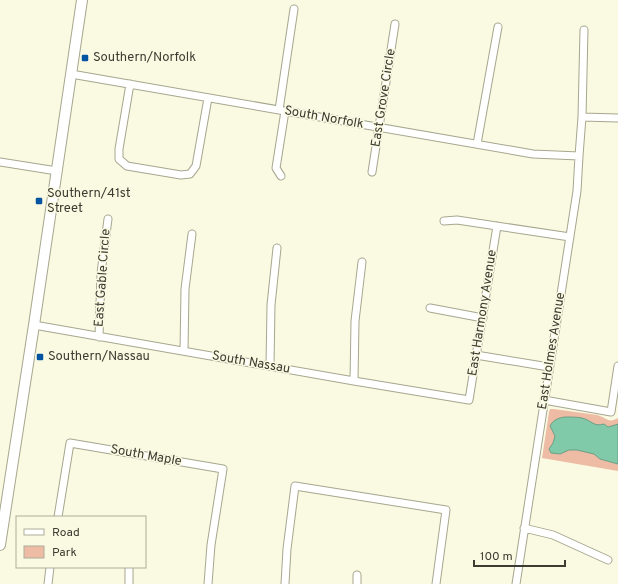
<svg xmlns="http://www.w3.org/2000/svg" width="618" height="584" font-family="Overpass,sans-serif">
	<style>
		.green { fill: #eebba4 }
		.water { fill: #80caa9; stroke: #6c9f85 }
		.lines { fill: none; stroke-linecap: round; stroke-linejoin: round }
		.minor-casing { stroke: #a7a68f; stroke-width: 9 }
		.secondary-casing { stroke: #a7a68f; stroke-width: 12 }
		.minor { stroke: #fff; stroke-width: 7 }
		.secondary { stroke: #fff; stroke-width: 10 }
		.poi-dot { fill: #0354a2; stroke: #faf9e1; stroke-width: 1.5 }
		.labels { text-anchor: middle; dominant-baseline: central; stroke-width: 3; stroke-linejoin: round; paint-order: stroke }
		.poi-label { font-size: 13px; fill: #3c3c32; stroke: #faf9e1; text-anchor: start }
		.street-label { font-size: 13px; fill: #3c3c32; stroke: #faf9e1 }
	</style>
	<rect width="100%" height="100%" fill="#faf9e1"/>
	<path class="green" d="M 550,409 L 554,409 L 597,415 C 606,417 608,424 618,418 L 618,471 L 542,458 L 549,412 Z"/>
	<path class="water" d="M 565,417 C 571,417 577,417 582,418 C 593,421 593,427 604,424 L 608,427 L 615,425 L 618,424 L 618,464 L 600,459 L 594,454 L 577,450 L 569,450 L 560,454 L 551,453 L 549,449 L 553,443 L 555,436 L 550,426 C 553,420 558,418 565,417 Z"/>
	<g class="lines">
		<g class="minor-casing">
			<path id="minor" d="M 71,74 L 533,154 L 579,156
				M 130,84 L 119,149 L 119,159 L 127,166 L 181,175 L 190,174 L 196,166 L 208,98
				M 279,110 L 294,9
				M 582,117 L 618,118
				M 477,144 L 498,27
				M 0,162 L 57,171
				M 372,172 L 395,24
				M 281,176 L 276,168 L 285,111
				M 444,221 L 457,220 L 570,237
				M 430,308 L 483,318
				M 34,325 L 354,381 L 469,400 L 497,226
				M 99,337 L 101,273 L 108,219
				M 184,351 L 185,289 L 192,234
				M 476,355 L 549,367
				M 270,366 L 271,305 L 277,248
				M 354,381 L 355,321 L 362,262
				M 544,400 L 611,412 L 618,366
				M 58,517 L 70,443 L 223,469 L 211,545 L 208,584
				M 524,528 L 553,535 L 608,560
				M 48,584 L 50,567
				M 129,584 L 129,567
				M 285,584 L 287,549 L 295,486 L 446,510 L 436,584
				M 357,584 L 357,575
				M 516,584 L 577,191 L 579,156 L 582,117 L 584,30"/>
		</g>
		<g class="secondary-casing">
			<path id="secondary" d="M 0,545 L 34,325 L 82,0"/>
		</g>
		<use href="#minor" class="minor"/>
		<use href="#secondary" class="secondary"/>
	</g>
	<g class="poi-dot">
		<rect x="81" y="54" width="8" height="8" rx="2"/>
		<rect x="35" y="197" width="8" height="8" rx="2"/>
		<rect x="36" y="353" width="8" height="8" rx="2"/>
	</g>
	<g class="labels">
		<g class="poi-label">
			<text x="93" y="58">Southern/Norfolk</text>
			<text x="47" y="194">Southern/41st<tspan x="47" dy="15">Street</tspan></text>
			<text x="48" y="357">Southern/Nassau</text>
		</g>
		<g class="street-label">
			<text transform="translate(384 98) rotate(-81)">East Grove Circle</text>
			<text transform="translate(324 118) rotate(10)">South Norfolk</text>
			<text transform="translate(103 278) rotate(-86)">East Gable Circle</text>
			<text transform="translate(483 313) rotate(-81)">East Harmony Avenue</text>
			<text transform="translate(552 351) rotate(-81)">East Holmes Avenue</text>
			<text transform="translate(251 363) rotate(10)">South Nassau</text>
			<text transform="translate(146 456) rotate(10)">South Maple</text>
		</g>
	</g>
	<rect x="16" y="516" width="130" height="52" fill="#faf9e1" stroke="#aead9b"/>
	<rect x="24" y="529" width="20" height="6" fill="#ffffff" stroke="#aead9b"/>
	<text x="52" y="536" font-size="12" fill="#3c3c32">Road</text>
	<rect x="24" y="546" width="20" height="12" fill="#eebba4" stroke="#aead9b"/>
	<text x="52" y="556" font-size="12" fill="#3c3c32">Park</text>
	<path d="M474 560v6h91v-6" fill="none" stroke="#3c3c32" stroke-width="2"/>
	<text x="480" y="560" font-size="12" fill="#3c3c32" stroke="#faf9e1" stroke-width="3" paint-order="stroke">100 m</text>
</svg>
